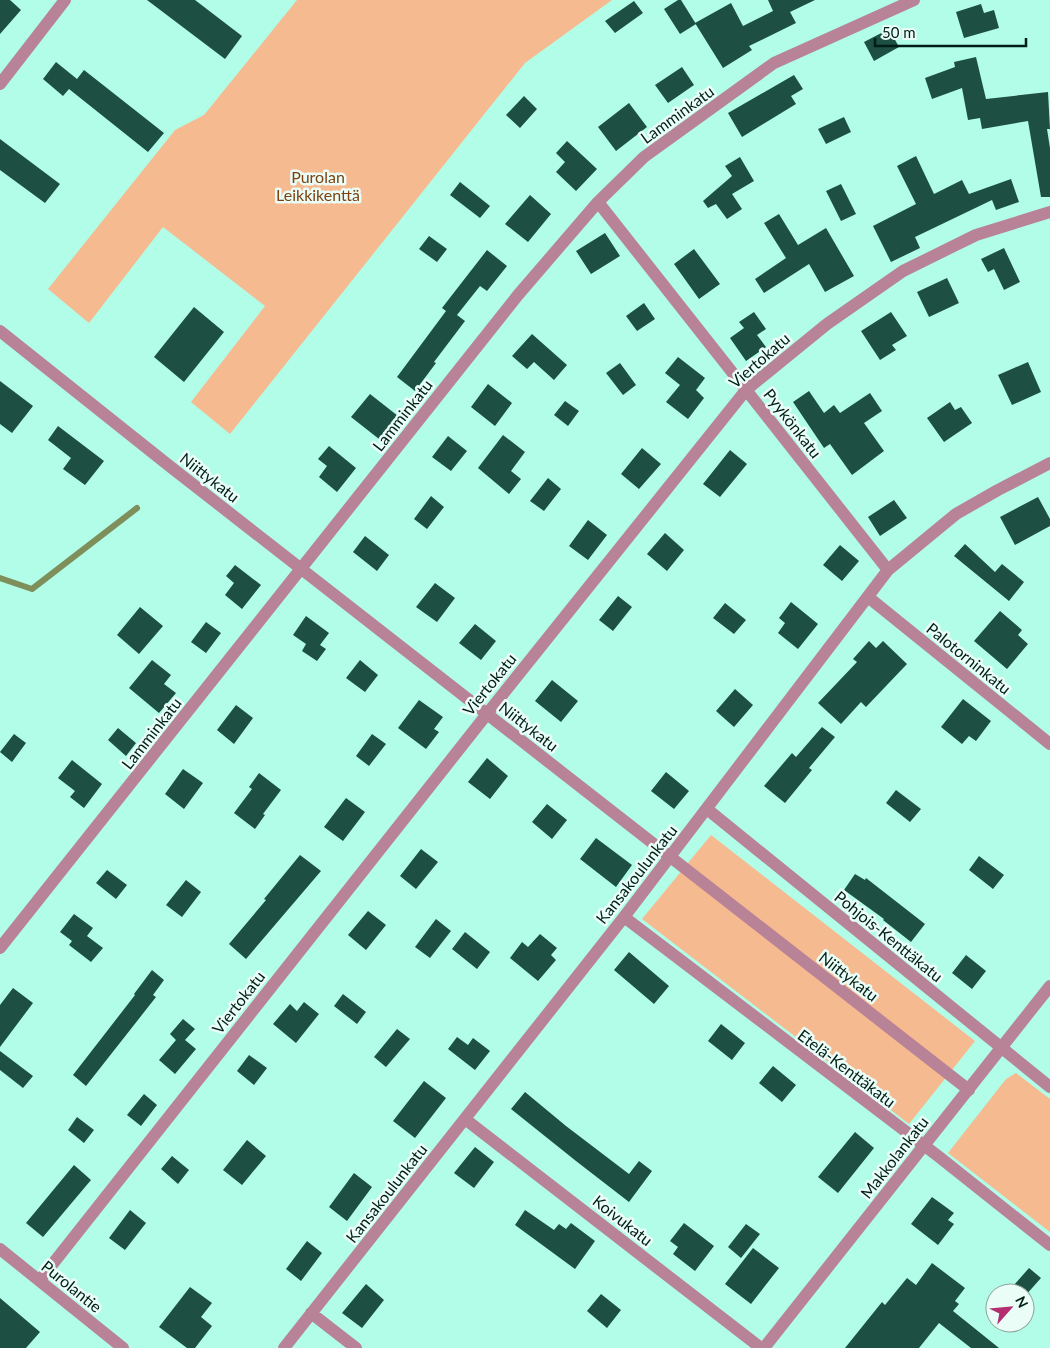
<svg xmlns="http://www.w3.org/2000/svg" width="1050" height="1348" font-family="Lato,sans-serif">
	<style>
		.green { fill: #f6ba91 }
		.lines { fill: none; stroke-linecap: round; stroke-linejoin: round }
		.stream { stroke: #7f8f5c; stroke-width: 6 }
		.building { fill: #1d4f43 }
		.minor { stroke: #b88397; stroke-width: 12 }
		.tertiary { stroke: #b88397; stroke-width: 12 }
		.labels { text-anchor: middle; dominant-baseline: central; stroke-width: 5; stroke-linejoin: round; paint-order: stroke }
		.street-label { font-size: 16px; fill: #001e17; stroke: #ebfdf7 }
		.park-label { font-size: 16px; fill: #7d4210; stroke: #ebfdf7 }
	</style>
	<rect width="100%" height="100%" fill="#b1fde8"/>
	<path class="green" d="M 297,0 L 612,0 L 525,63 L 230,434 L 191,402 L 265,306 L 163,227 L 89,323 L 48,289 L 175,130 L 204,115 Z
		M 711,835 L 975,1041 L 909,1124 L 642,919 Z
		M 1016,1073 L 1050,1099 L 1050,1232 L 948,1153 L 1006,1079 Z"/>
	<g class="lines">
		<path class="stream" d="M 0,578 L 32,589 L 137,508"/>
	</g>
	<path class="building" d="M 0,0 L 10,0 L 21,10 L 0,34 Z
		M 147,0 L 195,0 L 242,36 L 225,59 Z
		M 678,0 L 681,0 L 696,24 L 680,34 L 664,9 Z
		M 768,0 L 815,0 L 790,12 L 796,23 L 749,46 L 752,50 L 723,68 L 695,23 L 731,3 L 743,26 L 773,11 Z
		M 634,1 L 643,13 L 615,33 L 605,21 Z
		M 981,4 L 984,13 L 994,10 L 999,28 L 964,38 L 956,12 Z
		M 889,29 L 899,47 L 874,61 L 864,42 Z
		M 976,57 L 986,99 L 1048,92 L 1050,129 L 1047,129 L 1050,148 L 1050,197 L 1041,197 L 1028,121 L 982,129 L 980,118 L 968,120 L 962,88 L 932,99 L 925,78 L 955,67 L 954,62 Z
		M 56,62 L 77,79 L 84,70 L 164,133 L 148,152 L 69,89 L 63,96 L 43,79 Z
		M 682,67 L 694,85 L 668,103 L 655,85 Z
		M 794,75 L 803,89 L 791,96 L 796,104 L 742,137 L 728,113 Z
		M 524,96 L 537,109 L 520,128 L 506,115 Z
		M 629,103 L 647,127 L 616,151 L 598,127 Z
		M 844,117 L 851,132 L 826,144 L 818,129 Z
		M 0,139 L 60,184 L 45,203 L 0,170 Z
		M 567,141 L 597,169 L 576,191 L 556,172 L 565,162 L 556,153 Z
		M 916,156 L 934,194 L 962,180 L 969,194 L 1011,179 L 1019,202 L 996,210 L 992,200 L 915,237 L 920,248 L 891,262 L 873,226 L 916,204 L 897,166 Z
		M 740,157 L 754,181 L 732,194 L 742,209 L 727,219 L 716,204 L 708,208 L 703,201 L 732,176 L 725,166 Z
		M 460,182 L 490,206 L 480,218 L 450,195 Z
		M 841,184 L 856,214 L 841,221 L 826,191 Z
		M 530,195 L 551,214 L 528,242 L 505,224 Z
		M 779,214 L 798,245 L 826,228 L 854,276 L 825,292 L 809,264 L 764,293 L 755,279 L 786,258 L 764,223 Z
		M 605,233 L 620,256 L 591,274 L 576,251 Z
		M 429,236 L 447,249 L 437,262 L 419,249 Z
		M 1004,248 L 1020,282 L 1004,290 L 994,269 L 988,272 L 981,259 Z
		M 694,249 L 720,284 L 699,299 L 674,264 Z
		M 487,250 L 507,266 L 487,291 L 480,286 L 457,315 L 465,321 L 434,362 L 436,363 L 415,391 L 397,377 L 446,311 L 442,308 Z
		M 947,278 L 959,303 L 929,317 L 917,292 Z
		M 644,303 L 655,319 L 637,331 L 626,316 Z
		M 194,307 L 224,332 L 184,382 L 154,357 Z
		M 754,312 L 766,329 L 757,335 L 766,347 L 746,361 L 730,338 L 744,328 L 739,322 Z
		M 891,312 L 907,336 L 892,345 L 896,350 L 880,360 L 861,331 Z
		M 532,334 L 567,365 L 554,380 L 534,362 L 527,369 L 512,356 Z
		M 678,357 L 705,378 L 696,390 L 704,398 L 688,419 L 666,402 L 680,385 L 665,373 Z
		M 1028,362 L 1041,392 L 1012,405 L 998,375 Z
		M 620,363 L 636,385 L 623,395 L 606,373 Z
		M 0,381 L 33,406 L 12,433 L 0,424 Z
		M 488,384 L 512,403 L 495,426 L 471,407 Z
		M 809,391 L 824,413 L 834,405 L 840,413 L 870,393 L 882,411 L 864,423 L 884,451 L 852,475 L 830,444 L 824,448 L 793,402 Z
		M 370,394 L 398,416 L 379,439 L 351,417 Z
		M 565,401 L 579,411 L 568,426 L 554,415 Z
		M 950,402 L 955,410 L 961,407 L 972,423 L 944,442 L 927,418 Z
		M 58,426 L 104,461 L 85,485 L 63,469 L 71,458 L 48,440 Z
		M 503,435 L 525,452 L 511,471 L 521,479 L 509,494 L 478,468 Z
		M 448,436 L 467,451 L 451,471 L 432,457 Z
		M 329,446 L 356,468 L 337,492 L 319,477 L 327,466 L 318,459 Z
		M 642,448 L 661,464 L 639,489 L 621,474 Z
		M 730,450 L 747,464 L 720,497 L 703,484 Z
		M 548,478 L 561,489 L 544,511 L 530,501 Z
		M 431,496 L 444,507 L 427,529 L 414,519 Z
		M 1038,497 L 1050,519 L 1050,526 L 1015,545 L 1000,517 Z
		M 894,500 L 907,518 L 880,536 L 868,517 Z
		M 588,520 L 607,535 L 588,560 L 569,546 Z
		M 665,533 L 684,550 L 667,571 L 647,554 Z
		M 365,536 L 389,555 L 377,571 L 353,552 Z
		M 965,544 L 995,572 L 1002,564 L 1024,582 L 1009,601 L 954,556 Z
		M 840,545 L 859,561 L 842,581 L 823,565 Z
		M 235,565 L 261,585 L 242,609 L 225,595 L 234,583 L 226,576 Z
		M 435,583 L 455,598 L 437,622 L 416,607 Z
		M 618,596 L 632,607 L 613,631 L 599,620 Z
		M 791,602 L 818,624 L 798,649 L 778,633 L 785,623 L 779,618 Z
		M 725,603 L 746,620 L 734,634 L 713,618 Z
		M 140,607 L 163,626 L 139,654 L 117,635 Z
		M 1000,611 L 1022,630 L 1018,635 L 1028,644 L 1007,669 L 974,641 Z
		M 306,616 L 329,633 L 320,645 L 326,649 L 317,661 L 302,651 L 306,644 L 293,635 Z
		M 206,622 L 221,633 L 206,653 L 191,642 Z
		M 475,624 L 496,641 L 481,660 L 459,643 Z
		M 869,641 L 876,648 L 883,641 L 907,664 L 866,707 L 861,702 L 841,724 L 818,703 L 857,662 L 853,659 Z
		M 152,660 L 171,675 L 164,684 L 176,693 L 159,713 L 129,688 Z
		M 360,660 L 378,675 L 365,692 L 346,678 Z
		M 552,680 L 578,701 L 561,722 L 535,701 Z
		M 735,689 L 753,705 L 734,727 L 716,711 Z
		M 963,699 L 991,721 L 976,741 L 969,736 L 962,744 L 941,727 Z
		M 419,700 L 443,717 L 434,729 L 439,732 L 426,749 L 398,728 Z
		M 236,705 L 253,718 L 234,744 L 217,730 Z
		M 822,727 L 835,737 L 809,768 L 812,770 L 785,803 L 764,786 L 792,753 L 796,757 Z
		M 118,728 L 136,743 L 126,756 L 108,740 Z
		M 14,734 L 26,743 L 12,762 L 0,752 Z
		M 372,734 L 386,744 L 369,766 L 356,756 Z
		M 487,758 L 508,776 L 490,799 L 468,782 Z
		M 72,760 L 102,784 L 84,808 L 70,797 L 75,791 L 58,778 Z
		M 183,769 L 203,783 L 184,809 L 165,794 Z
		M 666,772 L 689,791 L 674,809 L 651,791 Z
		M 259,773 L 281,790 L 263,814 L 265,815 L 255,829 L 234,813 L 252,789 L 249,787 Z
		M 896,790 L 921,809 L 910,822 L 886,803 Z
		M 346,798 L 365,812 L 343,841 L 324,827 Z
		M 547,804 L 567,820 L 552,839 L 532,822 Z
		M 596,838 L 632,865 L 616,887 L 580,859 Z
		M 421,849 L 438,862 L 416,889 L 400,876 Z
		M 300,855 L 321,871 L 246,959 L 229,944 L 266,900 L 264,899 Z
		M 979,856 L 1004,875 L 993,889 L 969,870 Z
		M 107,870 L 127,885 L 116,899 L 96,883 Z
		M 855,874 L 865,880 L 866,878 L 925,924 L 911,942 L 883,920 L 884,919 L 844,890 Z
		M 186,880 L 201,892 L 182,917 L 166,905 Z
		M 368,911 L 386,925 L 366,950 L 348,935 Z
		M 74,914 L 93,928 L 87,936 L 103,948 L 91,962 L 69,945 L 72,941 L 60,932 Z
		M 436,919 L 451,931 L 430,958 L 415,947 Z
		M 465,932 L 490,952 L 477,969 L 452,949 Z
		M 540,934 L 557,948 L 551,955 L 556,960 L 538,981 L 510,958 L 522,942 L 528,947 Z
		M 629,952 L 669,986 L 654,1004 L 614,970 Z
		M 966,955 L 986,971 L 972,989 L 952,973 Z
		M 152,970 L 164,980 L 153,995 L 156,997 L 86,1086 L 73,1075 L 135,995 L 134,994 Z
		M 13,988 L 33,1003 L 0,1047 L 0,1005 Z
		M 343,994 L 366,1012 L 357,1024 L 334,1006 Z
		M 304,1002 L 319,1014 L 296,1043 L 273,1024 L 290,1004 L 297,1011 Z
		M 183,1019 L 195,1029 L 185,1040 L 196,1049 L 175,1074 L 159,1060 L 176,1040 L 170,1034 Z
		M 721,1024 L 745,1043 L 732,1060 L 708,1041 Z
		M 397,1029 L 410,1039 L 386,1067 L 374,1057 Z
		M 457,1037 L 468,1045 L 473,1038 L 490,1051 L 475,1070 L 448,1049 Z
		M 0,1051 L 33,1076 L 23,1088 L 0,1070 Z
		M 249,1055 L 267,1068 L 254,1085 L 237,1071 Z
		M 773,1066 L 796,1085 L 782,1102 L 759,1083 Z
		M 424,1081 L 446,1098 L 415,1138 L 393,1121 Z
		M 525,1092 L 566,1126 L 629,1174 L 639,1161 L 652,1171 L 629,1202 L 576,1161 L 511,1109 Z
		M 144,1094 L 157,1105 L 141,1126 L 127,1115 Z
		M 77,1117 L 94,1130 L 84,1143 L 68,1130 Z
		M 855,1132 L 874,1148 L 838,1193 L 818,1177 Z
		M 247,1140 L 266,1156 L 242,1185 L 223,1170 Z
		M 475,1147 L 494,1162 L 474,1188 L 454,1173 Z
		M 172,1156 L 189,1170 L 178,1184 L 161,1169 Z
		M 74,1165 L 91,1180 L 43,1237 L 26,1223 Z
		M 354,1173 L 372,1187 L 347,1221 L 329,1207 Z
		M 932,1197 L 954,1213 L 948,1220 L 954,1224 L 938,1245 L 911,1224 Z
		M 130,1210 L 146,1223 L 125,1250 L 109,1238 Z
		M 525,1210 L 554,1230 L 559,1224 L 566,1229 L 571,1223 L 595,1241 L 575,1269 L 515,1225 Z
		M 684,1223 L 714,1246 L 695,1271 L 673,1254 L 678,1247 L 670,1241 Z
		M 746,1224 L 760,1234 L 741,1258 L 728,1247 Z
		M 307,1241 L 322,1253 L 301,1281 L 286,1269 Z
		M 753,1248 L 779,1268 L 751,1304 L 725,1284 Z
		M 932,1263 L 965,1288 L 955,1301 L 959,1304 L 953,1311 L 999,1348 L 971,1348 L 939,1323 L 919,1348 L 845,1348 L 882,1302 L 885,1305 L 907,1278 L 916,1285 Z
		M 1029,1268 L 1041,1278 L 1025,1296 L 1025,1293 L 1022,1293 L 1013,1286 Z
		M 366,1284 L 384,1300 L 362,1328 L 342,1313 Z
		M 190,1287 L 212,1303 L 201,1317 L 212,1326 L 195,1348 L 187,1348 L 159,1327 Z
		M 601,1294 L 621,1310 L 607,1328 L 587,1311 Z
		M 0,1298 L 40,1332 L 26,1348 L 0,1348 Z"/>
	<g class="lines">
		<path class="minor" d="M 0,84 L 65,0
			M 598,202 L 888,570
			M 0,331 L 172,468 L 969,1090
			M 868,597 L 1050,744
			M 707,809 L 1050,1087
			M 624,917 L 938,1156 L 1050,1245
			M 0,948 L 518,295 L 598,202 L 644,157 L 774,63 L 914,0
			M 465,1119 L 761,1348
			M 0,1249 L 123,1348
			M 40,1280 L 487,714 L 746,390 L 827,324 L 903,271 L 976,235 L 1050,212
			M 311,1313 L 356,1348
			M 284,1348 L 624,917 L 888,570 L 956,514 L 998,490 L 1050,463"/>
		<path class="tertiary" d="M 764,1348 L 1050,986"/>
	</g>
	<g class="labels">
		<g class="street-label">
			<text transform="translate(677 114) rotate(-36)">Lamminkatu</text>
			<text transform="translate(759 360) rotate(-41)">Viertokatu</text>
			<text transform="translate(402 415) rotate(-52)">Lamminkatu</text>
			<text transform="translate(793 423) rotate(52)">Pyykönkatu</text>
			<text transform="translate(210 477) rotate(38)">Niittykatu</text>
			<text transform="translate(969 658) rotate(39)">Palotorninkatu</text>
			<text transform="translate(489 684) rotate(-51)">Viertokatu</text>
			<text transform="translate(529 726) rotate(38)">Niittykatu</text>
			<text transform="translate(151 733) rotate(-52)">Lamminkatu</text>
			<text transform="translate(636 874) rotate(-52)">Kansakoulunkatu</text>
			<text transform="translate(889 936) rotate(39)">Pohjois-Kenttäkatu</text>
			<text transform="translate(849 976) rotate(38)">Niittykatu</text>
			<text transform="translate(238 1002) rotate(-52)">Viertokatu</text>
			<text transform="translate(847 1068) rotate(37)">Etelä-Kenttäkatu</text>
			<text transform="translate(894 1157) rotate(-52)">Makkolankatu</text>
			<text transform="translate(386 1193) rotate(-52)">Kansakoulunkatu</text>
			<text transform="translate(623 1220) rotate(38)">Koivukatu</text>
			<text transform="translate(72 1286) rotate(39)">Purolantie</text>
		</g>
		<g class="park-label">
			<text x="318" y="176">Purolan<tspan x="318" dy="18">Leikkikenttä</tspan></text>
		</g>
	</g>
	<g transform="translate(1010 1308) rotate(63)"><circle r="24" fill="#ebfdf7" stroke="#8da49d"/>
	<path d="M0-4L9 19L0 12L-9 19Z" fill="#b42d6f"/>
	<text y="-8" font-size="14" font-weight="bold" text-anchor="middle" fill="#001e17">N</text>
	</g>
	<path d="M875 38v8h151v-8" fill="none" stroke="#001e17" stroke-width="2.5"/>
	<text x="882" y="38" font-size="15" fill="#001e17" stroke="#ebfdf7" stroke-width="4" paint-order="stroke">50 m</text>
</svg>
